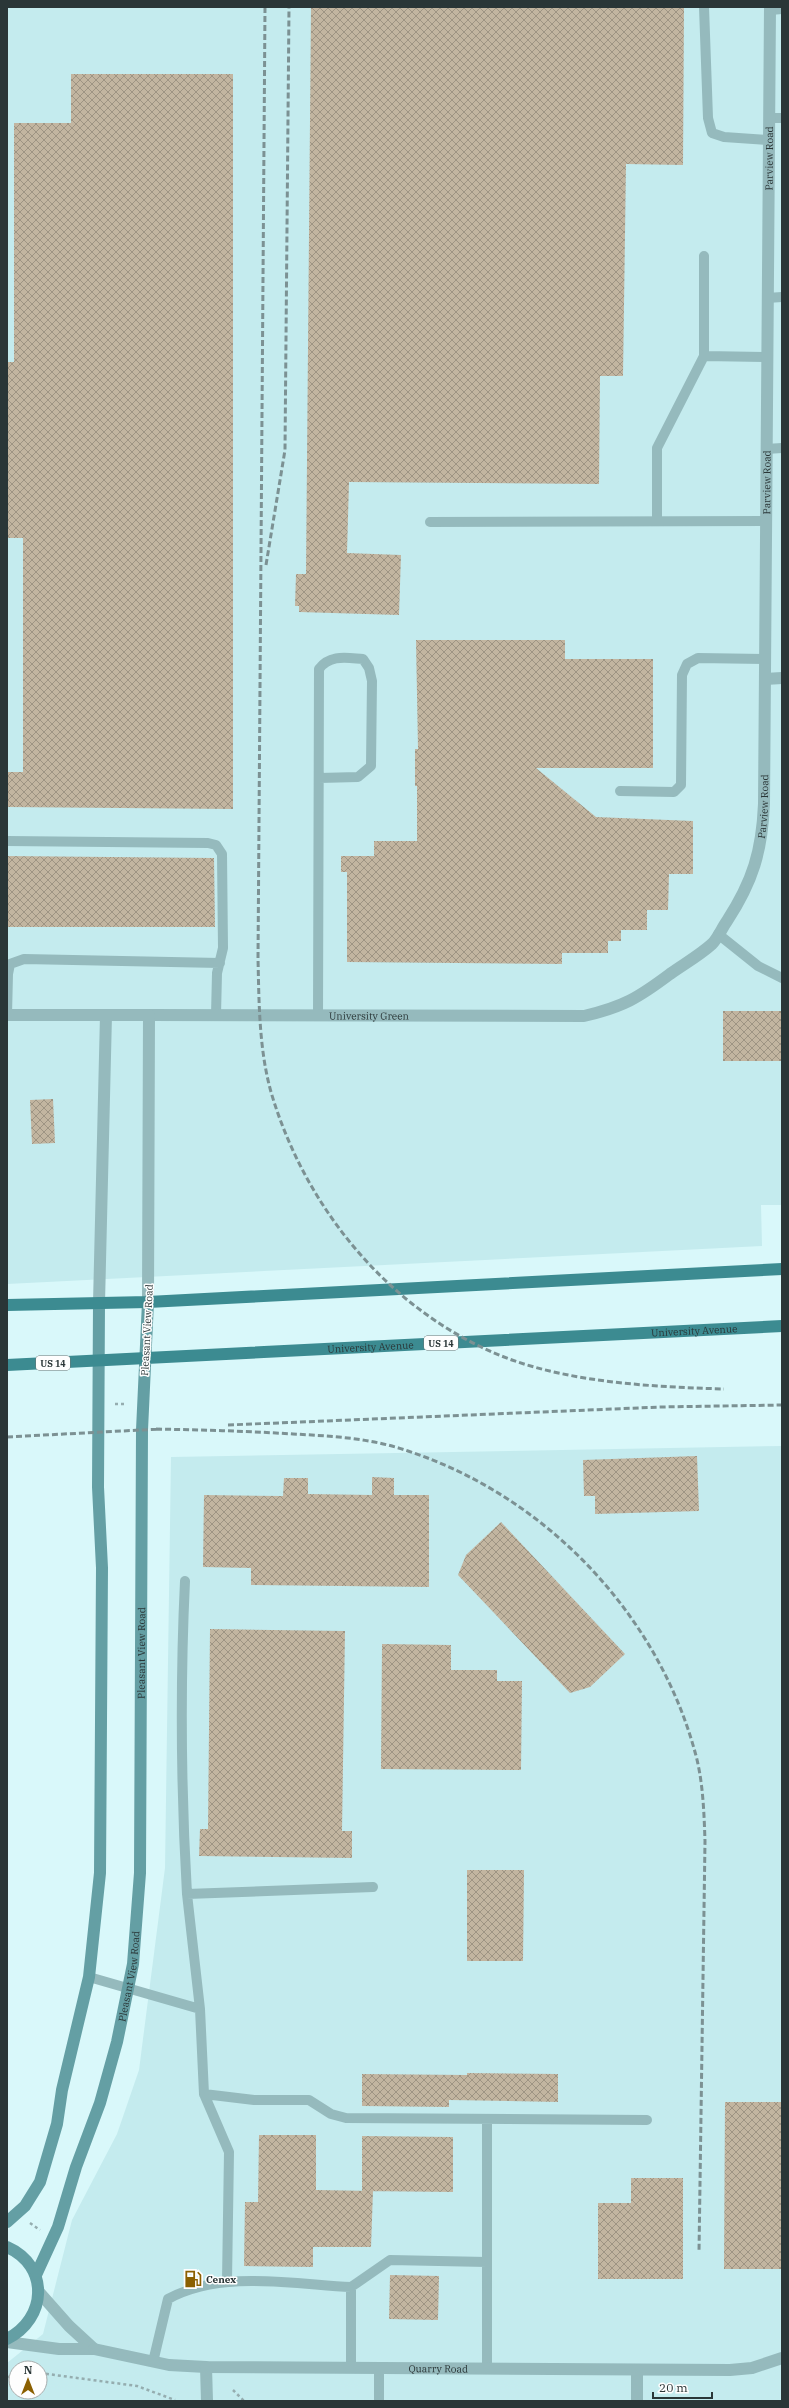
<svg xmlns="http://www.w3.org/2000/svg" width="789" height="2408" font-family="'IBM Plex Serif',serif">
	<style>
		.built { fill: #c4ebee; fill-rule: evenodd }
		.building { fill: url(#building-cross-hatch) }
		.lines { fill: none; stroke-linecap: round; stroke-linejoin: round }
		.path { stroke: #95adaf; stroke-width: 2.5; stroke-dasharray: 3 3; stroke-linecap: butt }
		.service { stroke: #95babd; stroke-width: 10 }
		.minor { stroke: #95babd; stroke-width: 12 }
		.tertiary { stroke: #95babd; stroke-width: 12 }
		.secondary { stroke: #649fa4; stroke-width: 12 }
		.primary { stroke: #3c8b91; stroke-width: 12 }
		.rail { stroke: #7c9193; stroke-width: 3; stroke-dasharray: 6 3; stroke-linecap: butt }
		.labels { text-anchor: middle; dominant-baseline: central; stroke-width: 3; stroke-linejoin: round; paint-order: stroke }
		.shield { fill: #fefefe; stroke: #6a7273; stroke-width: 1 }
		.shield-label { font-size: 9px; font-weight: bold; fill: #2a3637 }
		.street-label { font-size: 10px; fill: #2a3637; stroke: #fefefe }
		.poi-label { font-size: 10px; font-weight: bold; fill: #2a3637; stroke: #fefefe; text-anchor: start }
	</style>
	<defs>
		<pattern id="building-cross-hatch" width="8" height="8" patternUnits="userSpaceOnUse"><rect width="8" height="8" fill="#c2b5a0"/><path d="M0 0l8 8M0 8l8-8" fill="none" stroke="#9e9483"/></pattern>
	</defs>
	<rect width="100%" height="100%" fill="#d9f8fa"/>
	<path class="built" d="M 7,7 L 782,7 L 782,1205 L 761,1205 L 762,1246 L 7,1284 Z
		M 782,1446 L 782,2401 L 7,2401 L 7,2363 L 43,2334 L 72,2220 L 117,2134 L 139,2070 L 165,1868 L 171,1457 ZM 16,2368 L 40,2368 L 40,2392 L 16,2392 Z"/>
	<path class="building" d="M 311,7 L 684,7 L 683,165 L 626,164 L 623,376 L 600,376 L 599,484 L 349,482 L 347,553 L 401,555 L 399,615 L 299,612 L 299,606 L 295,606 L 296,574 L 306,574 Z
		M 71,74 L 233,74 L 233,809 L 7,807 L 7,772 L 23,772 L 23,538 L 7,538 L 7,362 L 14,362 L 14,123 L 71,123 Z
		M 416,640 L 565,640 L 565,659 L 653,659 L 653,768 L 536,768 L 596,817 L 693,821 L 693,874 L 669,874 L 668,910 L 647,910 L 647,930 L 621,930 L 621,941 L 608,941 L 608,953 L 562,953 L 562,964 L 347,962 L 347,872 L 341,872 L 341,856 L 374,856 L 374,841 L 417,841 L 417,786 L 415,786 L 415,749 L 418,749 Z
		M 7,856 L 214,858 L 215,927 L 7,927 Z
		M 723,1011 L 782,1011 L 782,1061 L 723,1061 Z
		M 53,1099 L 55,1143 L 32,1144 L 30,1100 Z
		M 697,1456 L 699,1511 L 595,1514 L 595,1496 L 584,1496 L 583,1460 Z
		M 372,1477 L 394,1478 L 394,1495 L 429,1495 L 429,1587 L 251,1585 L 251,1568 L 203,1567 L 204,1495 L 283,1496 L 284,1478 L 308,1478 L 308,1494 L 372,1495 Z
		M 501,1522 L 625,1654 L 590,1687 L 570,1693 L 458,1575 L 466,1555 Z
		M 210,1629 L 345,1631 L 342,1831 L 352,1831 L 352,1858 L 199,1856 L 200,1829 L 208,1829 Z
		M 382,1644 L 451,1645 L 451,1670 L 497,1670 L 497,1681 L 522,1681 L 521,1770 L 381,1769 Z
		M 467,1870 L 524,1870 L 523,1961 L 467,1961 Z
		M 467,2073 L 558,2074 L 558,2102 L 449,2100 L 449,2107 L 362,2106 L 362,2074 L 467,2075 Z
		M 725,2102 L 782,2102 L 782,2269 L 724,2269 Z
		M 259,2135 L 316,2135 L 316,2190 L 373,2191 L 371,2247 L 313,2247 L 313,2267 L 244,2266 L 245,2202 L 258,2202 Z
		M 362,2136 L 453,2137 L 453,2192 L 362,2191 Z
		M 631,2178 L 683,2178 L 683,2279 L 598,2279 L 598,2203 L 631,2203 Z
		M 390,2275 L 439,2276 L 438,2320 L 389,2319 Z"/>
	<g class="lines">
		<path class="path" d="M 115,1404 L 126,1404
			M 30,2223 L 40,2230
			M 40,2373 L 137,2386 L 175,2400
			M 7,2377 L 16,2376
			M 233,2390 L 244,2401"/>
		<path class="service" d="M 704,7 L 708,118 L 712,133 L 724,137 L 769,140
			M 770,10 L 782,9
			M 769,118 L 782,118
			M 767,298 L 782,297
			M 704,356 L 767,357
			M 766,449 L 782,448
			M 657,521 L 657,448 L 704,356 L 704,256
			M 430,522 L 766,521
			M 620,791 L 674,792 L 681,785 L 682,675 L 687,664 L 698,658 L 765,659
			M 7,841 L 208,843 L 216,845 L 222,854 L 223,948 L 217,973 L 216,1015
			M 718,934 L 758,966 L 782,978
			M 7,1015 L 8,974 L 10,964 L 24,959 L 220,963
			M 318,1016 L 319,669 C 330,654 347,658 363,659 L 369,668 L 372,681 L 371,766 L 358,777 L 319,778
			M 185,1581 C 180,1685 181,1790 187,1894
			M 89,1977 L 200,2009 L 204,2094 L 254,2100 L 309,2100 L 331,2114 L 346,2118 L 647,2120
			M 200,2009 L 187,1894 L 373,1887
			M 204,2094 L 229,2152 L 227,2281
			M 487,2119 L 487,2369
			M 153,2362 L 168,2299 C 221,2270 292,2284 351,2287
			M 351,2368 L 351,2287 L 390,2260 L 487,2262
			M 379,2368 L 379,2401"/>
		<g class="minor">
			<path d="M 765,679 L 782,678"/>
			<path id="s1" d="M 149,1015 L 584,1016 C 623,1007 638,998 670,974 C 684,964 700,955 712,944 C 718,938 722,928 727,921 C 753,881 762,851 764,804 L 770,7"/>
			<path d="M 7,2342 L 59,2349 L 94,2349 L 69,2326 L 38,2291"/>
			<path id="s2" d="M 94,2349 L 169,2365 L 206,2367 L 730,2370 L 752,2368 L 782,2358"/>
			<path d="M 206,2367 L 207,2401"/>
			<path d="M 637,2401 L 637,2370"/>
		</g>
		<path class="tertiary" d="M 7,1015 L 149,1015 L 148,1302
			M 99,1303 L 106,1015"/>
		<g class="secondary">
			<path d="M 7,2222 L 25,2206 L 40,2182 L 57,2124 L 62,2090 L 89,1977 L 100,1873 L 102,1568 L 98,1487 L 99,1303"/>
			<path d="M 7,2247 C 50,2266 47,2319 7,2339"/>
			<path id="s3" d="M 36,2275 L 58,2227 L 76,2167 L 100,2103 L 117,2042 L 133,1964 L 140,1873 L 142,1430 L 148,1302"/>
		</g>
		<g class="primary">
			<path d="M 7,1305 L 148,1302 L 782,1269"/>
			<path id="s4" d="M 7,1365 L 782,1326"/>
		</g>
		<path class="rail" d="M 265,7 L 258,958 C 259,1003 259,1049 271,1092 C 306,1211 394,1317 512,1360 C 577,1383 656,1387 724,1389
			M 266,565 L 285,450 L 289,7
			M 228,1425 L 660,1407 L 782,1405
			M 156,1429 C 202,1430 247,1431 293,1434 C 331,1436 371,1438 408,1451 C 545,1496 657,1613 695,1752 C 703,1780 704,1812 705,1841 L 699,2252
			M 7,1437 L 160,1429"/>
	</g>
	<defs>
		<g id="fuel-bare" transform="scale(1.38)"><path d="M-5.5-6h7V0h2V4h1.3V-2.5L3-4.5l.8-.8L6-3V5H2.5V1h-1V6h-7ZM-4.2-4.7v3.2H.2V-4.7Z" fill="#8b6002" stroke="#fefefe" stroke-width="2.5" paint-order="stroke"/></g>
	</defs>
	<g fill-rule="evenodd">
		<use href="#fuel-bare" x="193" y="2279"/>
	</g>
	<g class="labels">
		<g class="shield">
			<rect x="424" y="1336" width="34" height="14" rx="3"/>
			<rect x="36" y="1356" width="34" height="14" rx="3"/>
		</g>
		<g class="shield-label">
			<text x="441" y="1343">US 14</text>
			<text x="53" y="1363">US 14</text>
		</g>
		<g class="street-label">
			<text stroke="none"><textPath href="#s1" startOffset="1381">Parview Road</textPath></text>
			<text stroke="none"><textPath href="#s1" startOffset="1057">Parview Road</textPath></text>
			<text stroke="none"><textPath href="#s1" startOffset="733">Parview Road</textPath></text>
			<text stroke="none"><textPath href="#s1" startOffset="220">University Green</textPath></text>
			<text transform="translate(147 1330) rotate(-87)">Pleasant View Road</text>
			<text stroke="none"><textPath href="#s4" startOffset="688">University Avenue</textPath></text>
			<text stroke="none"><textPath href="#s4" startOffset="364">University Avenue</textPath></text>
			<text stroke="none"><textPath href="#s3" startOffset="638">Pleasant View Road</textPath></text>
			<text stroke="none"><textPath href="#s3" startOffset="314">Pleasant View Road</textPath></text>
			<text stroke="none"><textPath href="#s2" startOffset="346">Quarry Road</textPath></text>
		</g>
		<g class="poi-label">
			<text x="206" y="2279">Cenex</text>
		</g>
	</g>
	<rect width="789" height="2408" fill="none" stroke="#2a3637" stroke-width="16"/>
	<g transform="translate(28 2380)"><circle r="19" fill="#fefefe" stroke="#a9aeae"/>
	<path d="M0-3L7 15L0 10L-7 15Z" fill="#8b6002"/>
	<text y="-6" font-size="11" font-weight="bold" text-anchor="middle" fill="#2a3637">N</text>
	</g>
	<path d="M653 2392v6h59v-6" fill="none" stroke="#2a3637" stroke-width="2"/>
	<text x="659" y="2392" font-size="12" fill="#2a3637" stroke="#fefefe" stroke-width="3" paint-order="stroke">20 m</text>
</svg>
